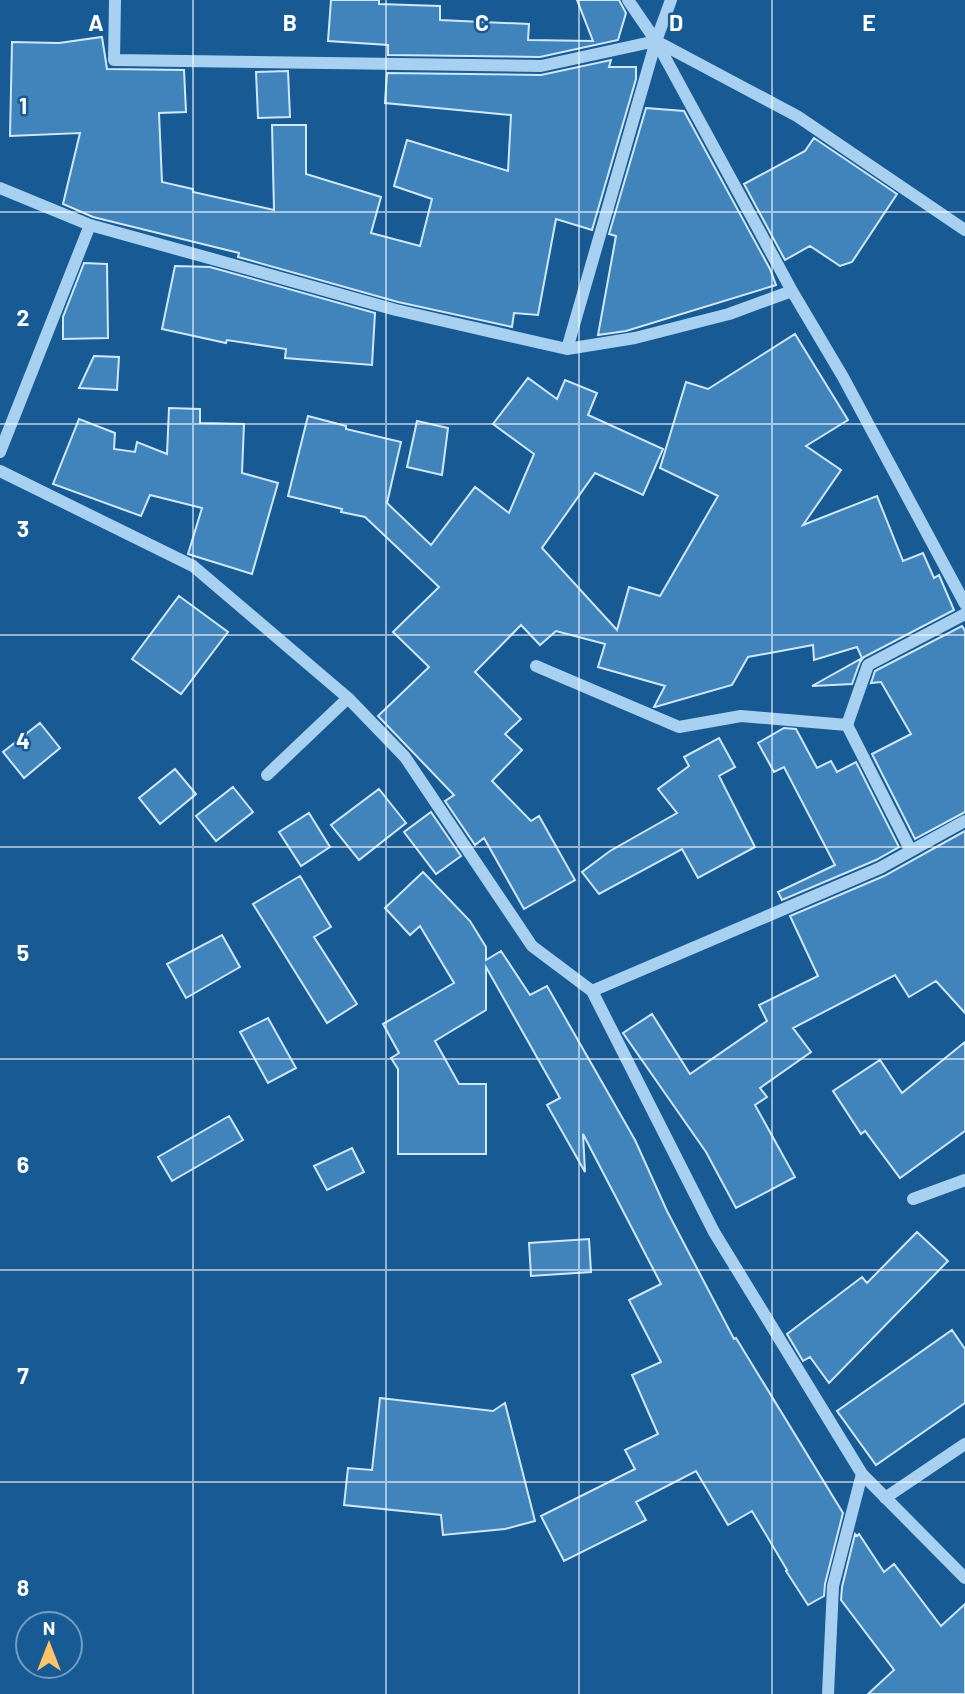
<svg xmlns="http://www.w3.org/2000/svg" width="965" height="1694" font-family="Barlow,sans-serif">
	<style>
		.building { fill: #4184bb; stroke: #cfe8fb; stroke-width: 2 }
		.lines { fill: none; stroke-linecap: round; stroke-linejoin: round }
		.minor { stroke: #a8d0f0; stroke-width: 12 }
		.grid { fill: none; stroke: #fff; stroke-width: 2; stroke-opacity: 0.55 }
		.grid-label { font-size: 23px; text-anchor: middle; font-weight: bold; fill: #fff; stroke: #185a94; stroke-width: 5; stroke-linejoin: round; paint-order: stroke }
	</style>
	<rect width="100%" height="100%" fill="#185a94"/>
	<path class="building" d="M 331,0 L 379,0 L 379,4 L 440,6 L 440,20 L 529,24 L 528,40 L 593,41 L 577,0 L 619,0 L 626,13 L 618,40 L 540,57 L 388,55 L 388,45 L 328,41 Z
		M 102,37 L 107,69 L 184,70 L 186,112 L 159,113 L 162,182 L 193,189 L 193,192 L 274,210 L 272,125 L 306,125 L 306,174 L 381,197 L 371,233 L 420,246 L 432,199 L 394,186 L 407,140 L 508,171 L 511,115 L 385,103 L 387,73 L 541,75 L 611,60 L 609,67 L 636,67 L 636,79 L 592,230 L 556,219 L 538,315 L 514,313 L 512,327 L 398,302 L 238,257 L 239,253 L 93,217 L 63,204 L 80,133 L 10,136 L 12,42 L 59,43 Z
		M 288,71 L 290,117 L 258,118 L 256,72 Z
		M 646,108 L 684,111 L 770,269 L 776,285 L 626,331 L 598,335 L 616,236 L 609,234 Z
		M 814,138 L 897,194 L 852,262 L 840,266 L 810,246 L 785,260 L 744,184 L 805,151 Z
		M 84,263 L 107,264 L 108,338 L 63,339 L 63,317 Z
		M 175,266 L 210,267 L 375,313 L 372,365 L 285,358 L 286,349 L 227,340 L 226,343 L 162,329 Z
		M 795,334 L 848,420 L 806,446 L 841,470 L 803,525 L 877,496 L 903,561 L 923,553 L 934,578 L 939,575 L 954,610 L 864,657 L 860,662 L 852,684 L 812,686 L 862,658 L 857,647 L 814,660 L 813,645 L 748,657 L 732,685 L 655,707 L 654,707 L 665,686 L 598,667 L 605,644 L 556,631 L 540,645 L 521,625 L 475,672 L 521,719 L 505,734 L 522,750 L 492,781 L 531,821 L 539,816 L 575,880 L 524,909 L 484,838 L 475,845 L 445,801 L 454,795 L 378,716 L 429,667 L 393,632 L 439,587 L 365,517 L 341,512 L 342,509 L 288,496 L 308,416 L 346,426 L 346,429 L 401,442 L 387,503 L 431,545 L 475,487 L 509,513 L 534,454 L 493,424 L 528,378 L 557,399 L 565,380 L 597,393 L 588,415 L 663,449 L 643,495 L 595,473 L 542,548 L 617,630 L 629,587 L 660,596 L 718,496 L 660,468 L 686,382 L 708,389 Z
		M 94,356 L 119,357 L 117,390 L 79,388 Z
		M 169,408 L 200,409 L 200,423 L 244,424 L 242,473 L 278,483 L 252,574 L 188,554 L 202,508 L 150,495 L 141,516 L 53,484 L 79,419 L 115,433 L 114,449 L 135,452 L 137,442 L 167,454 Z
		M 417,421 L 448,428 L 442,475 L 407,467 Z
		M 179,596 L 228,632 L 181,694 L 132,659 Z
		M 962,626 L 965,631 L 965,812 L 915,839 L 872,754 L 911,734 L 881,682 L 871,683 L 875,671 Z
		M 40,723 L 60,748 L 24,778 L 3,752 Z
		M 784,728 L 796,729 L 817,768 L 831,761 L 837,772 L 856,762 L 899,847 L 876,860 L 782,900 L 778,892 L 835,865 L 784,767 L 774,772 L 758,743 Z
		M 719,738 L 735,767 L 719,776 L 755,847 L 698,878 L 682,849 L 599,894 L 582,872 L 610,851 L 677,813 L 658,789 L 689,766 L 684,757 Z
		M 175,769 L 196,794 L 160,824 L 139,798 Z
		M 233,787 L 253,812 L 216,841 L 196,816 Z
		M 379,789 L 406,823 L 359,860 L 331,825 Z
		M 431,812 L 461,856 L 436,874 L 404,832 Z
		M 309,813 L 330,847 L 301,866 L 279,832 Z
		M 965,831 L 965,1013 L 936,981 L 909,997 L 895,975 L 793,1028 L 811,1052 L 760,1088 L 767,1097 L 755,1105 L 795,1177 L 736,1208 L 706,1152 L 623,1033 L 652,1014 L 690,1074 L 767,1021 L 759,1005 L 818,976 L 790,916 L 884,876 Z
		M 423,872 L 470,921 L 486,947 L 486,960 L 501,951 L 530,995 L 547,986 L 635,1140 L 667,1211 L 734,1339 L 736,1338 L 843,1513 L 825,1584 L 824,1596 L 808,1605 L 786,1571 L 787,1570 L 752,1511 L 728,1525 L 696,1471 L 636,1502 L 646,1520 L 564,1561 L 541,1516 L 635,1469 L 625,1450 L 658,1434 L 632,1375 L 661,1362 L 629,1300 L 661,1284 L 583,1134 L 585,1172 L 547,1105 L 560,1098 L 486,967 L 486,1010 L 435,1041 L 459,1084 L 486,1084 L 486,1154 L 398,1154 L 398,1069 L 391,1058 L 399,1053 L 383,1024 L 454,983 L 420,926 L 410,935 L 385,908 Z
		M 300,876 L 331,927 L 314,937 L 357,1004 L 327,1023 L 253,904 Z
		M 222,935 L 240,967 L 186,998 L 167,964 Z
		M 268,1018 L 296,1068 L 268,1083 L 240,1032 Z
		M 965,1042 L 965,1131 L 900,1178 L 865,1131 L 861,1134 L 833,1091 L 880,1060 L 902,1093 Z
		M 229,1116 L 243,1140 L 172,1181 L 158,1157 Z
		M 352,1148 L 364,1172 L 327,1190 L 314,1166 Z
		M 917,1232 L 948,1261 L 829,1383 L 810,1357 L 803,1361 L 787,1334 L 862,1277 L 867,1283 Z
		M 589,1239 L 591,1272 L 531,1276 L 529,1243 Z
		M 952,1330 L 965,1349 L 965,1403 L 876,1465 L 837,1411 Z
		M 380,1398 L 493,1411 L 505,1403 L 535,1521 L 505,1529 L 443,1535 L 441,1515 L 344,1505 L 348,1468 L 372,1470 Z
		M 855,1534 L 857,1536 L 859,1534 L 884,1572 L 894,1564 L 941,1626 L 965,1604 L 965,1694 L 868,1694 L 894,1670 L 841,1600 L 842,1587 Z"/>
	<g class="lines">
		<path class="minor" d="M 115,0 L 114,60 L 541,66 L 656,41 L 797,116 L 965,230
			M 628,0 L 656,41 L 792,291 L 843,377 L 965,604
			M 0,188 L 90,225 L 396,310 L 567,349 L 635,338 L 729,314 L 792,291
			M 567,349 L 656,41 L 671,0
			M 0,452 L 90,225
			M 0,471 L 193,566 L 348,698 L 405,757 L 532,946 L 592,991 L 714,1232 L 862,1474 L 833,1586 L 828,1694
			M 536,666 L 679,727 L 741,716 L 847,725
			M 267,775 L 348,698
			M 911,851 L 847,725 L 868,665 L 965,614
			M 592,991 L 880,868 L 965,821
			M 913,1199 L 965,1180
			M 862,1474 L 965,1578
			M 885,1498 L 965,1444"/>
	</g>
	<path class="grid" d="M 193,0 L 193,1694M 386,0 L 386,1694M 579,0 L 579,1694M 772,0 L 772,1694M 0,212 L 965,212M 0,424 L 965,424M 0,635 L 965,635M 0,847 L 965,847M 0,1059 L 965,1059M 0,1270 L 965,1270M 0,1482 L 965,1482"/>
	<g class="grid-label">
		<text x="96" y="31">A</text>
		<text x="290" y="31">B</text>
		<text x="482" y="31">C</text>
		<text x="676" y="31">D</text>
		<text x="869" y="31">E</text>
		<text x="23" y="114">1</text>
		<text x="23" y="326">2</text>
		<text x="23" y="537">3</text>
		<text x="23" y="749">4</text>
		<text x="23" y="961">5</text>
		<text x="23" y="1173">6</text>
		<text x="23" y="1384">7</text>
		<text x="23" y="1596">8</text>
	</g>
	<g transform="translate(49 1645)"><circle r="33" fill="#185a94" stroke="#749cbf" stroke-width="2"/>
	<path d="M0-5L12 26L0 18L-12 26Z" fill="#ffc467"/>
	<text y="-10" font-size="19" font-weight="bold" text-anchor="middle" fill="#ffffff">N</text>
	</g>
</svg>
